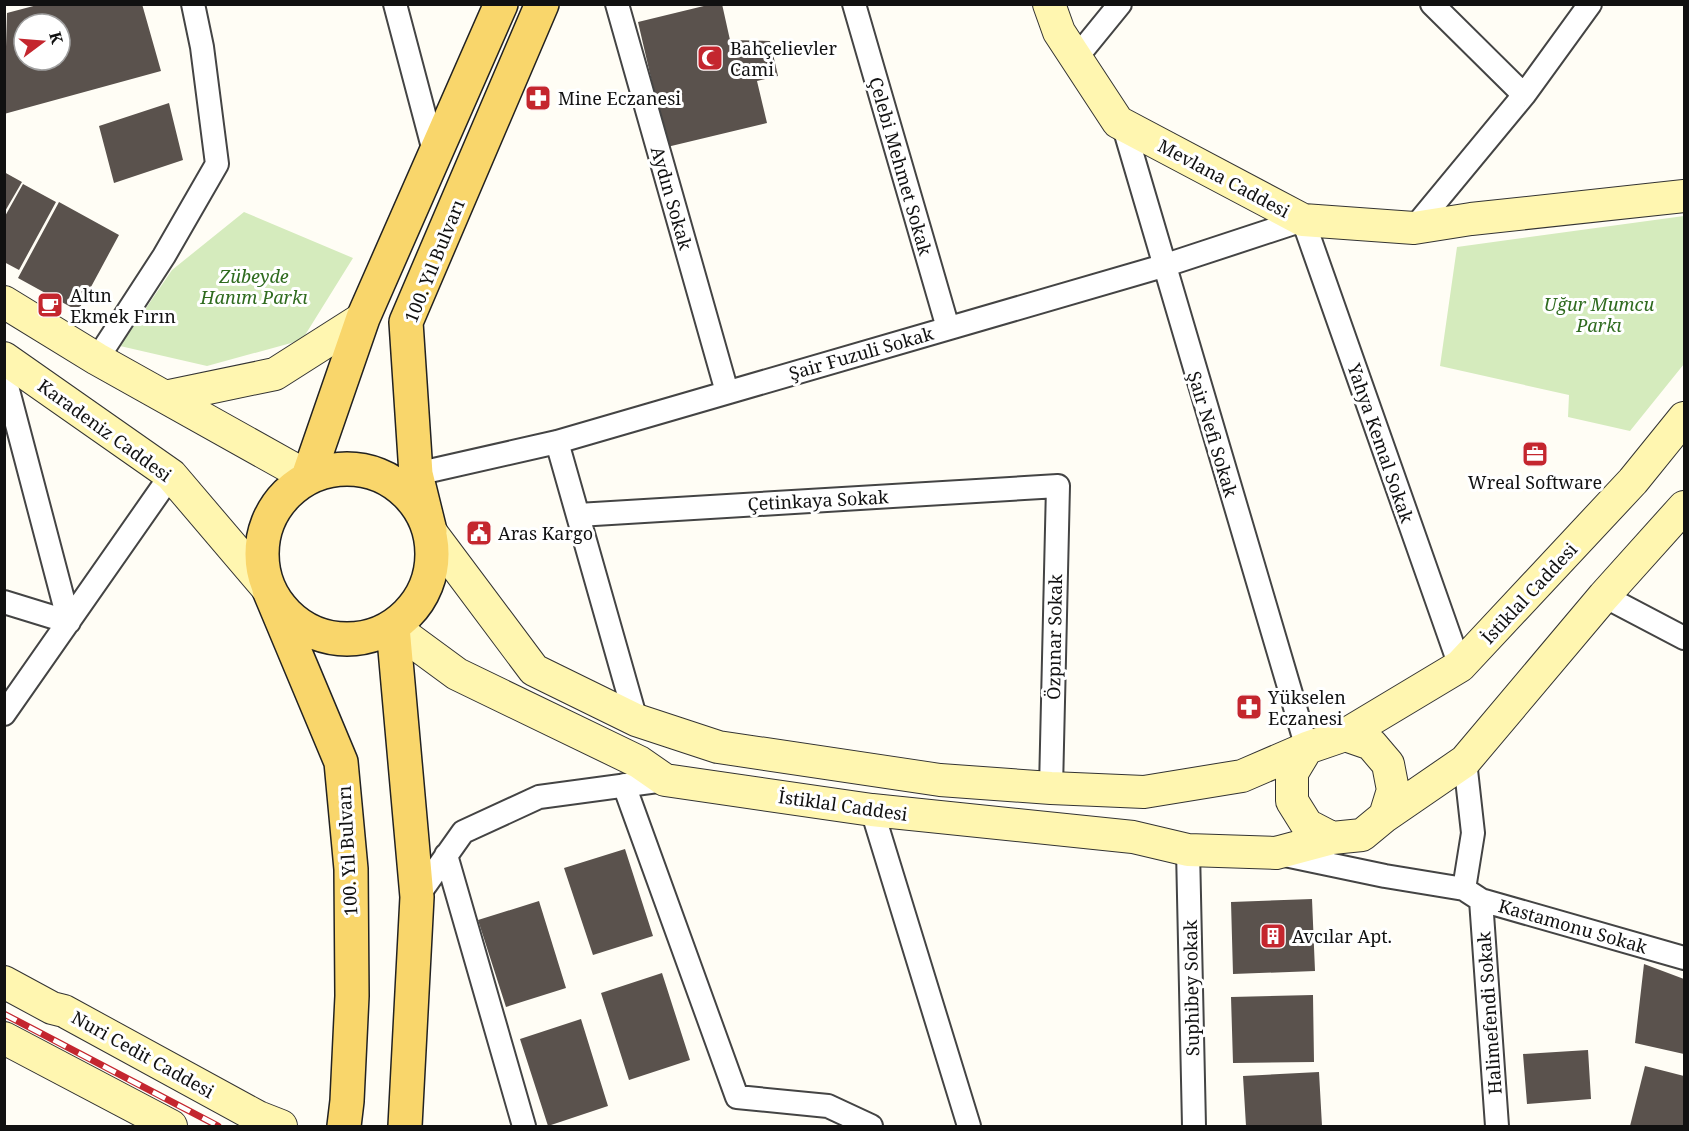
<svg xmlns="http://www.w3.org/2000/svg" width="1689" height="1131" font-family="'Noto Serif',serif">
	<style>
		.green { fill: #d5ebbd }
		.building { fill: #5a524d; fill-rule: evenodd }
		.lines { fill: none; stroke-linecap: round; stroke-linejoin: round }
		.street-casing { stroke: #444; stroke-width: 26 }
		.secondary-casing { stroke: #333; stroke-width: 34 }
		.primary-casing { stroke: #222; stroke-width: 36 }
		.street { stroke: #fff; stroke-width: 22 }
		.secondary { stroke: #fff6b0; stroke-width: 32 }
		.primary { stroke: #f9d66b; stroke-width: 33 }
		.rail-casing { stroke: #c4262e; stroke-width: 7 }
		.rail { stroke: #fff; stroke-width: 4.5; stroke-dasharray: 14; stroke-linecap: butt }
		.labels { text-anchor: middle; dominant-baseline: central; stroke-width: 6; stroke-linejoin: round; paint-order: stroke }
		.poi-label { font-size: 18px; fill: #111; stroke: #fff; text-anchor: start }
		.street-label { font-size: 18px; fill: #111; stroke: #fff }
		.park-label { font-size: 18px; font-style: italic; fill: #2f6b1f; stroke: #fff }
	</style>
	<rect width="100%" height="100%" fill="#fffdf5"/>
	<path class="green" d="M 244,212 L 353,258 L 302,340 L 207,366 L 120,346 L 172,270 Z
		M 1684,216 L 1684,364 L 1630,431 L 1568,417 L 1569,395 L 1440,366 L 1457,247 Z"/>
	<path class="building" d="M 41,4 L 142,4 L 161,71 L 4,114 L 7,13 ZM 24,24 L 60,24 L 60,60 L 24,60 Z
		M 712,4 L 722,4 L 730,40 L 770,41 L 778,76 L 757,81 L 767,123 L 667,147 L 638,22 Z
		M 169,103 L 183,160 L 114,183 L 99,126 Z
		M 4,172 L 22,182 L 4,213 Z
		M 23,184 L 56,202 L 19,270 L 4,262 L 4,218 Z
		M 59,202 L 119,235 L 78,311 L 18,278 Z
		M 625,849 L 653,936 L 593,955 L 564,868 Z
		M 1312,899 L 1315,971 L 1233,974 L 1231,902 Z
		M 539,901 L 566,988 L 506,1007 L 478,920 Z
		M 1644,964 L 1684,979 L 1684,1054 L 1635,1043 Z
		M 662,973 L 690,1060 L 629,1080 L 601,993 Z
		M 1313,995 L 1314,1062 L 1233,1063 L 1231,997 Z
		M 581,1019 L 608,1106 L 548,1126 L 520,1039 Z
		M 1588,1050 L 1591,1099 L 1527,1104 L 1523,1054 Z
		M 1645,1066 L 1684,1076 L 1684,1126 L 1630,1126 Z
		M 1319,1072 L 1322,1126 L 1246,1126 L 1243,1076 Z"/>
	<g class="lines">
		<g class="street-casing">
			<path id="street" d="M 395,4 L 435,155
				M 617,4 L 727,392
				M 854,4 L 948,328
				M 1432,4 L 1524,95
				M 1076,58 L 1120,4
				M 1118,122 L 1126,134 L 1307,748
				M 1414,228 L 1524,95 L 1590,4
				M 97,359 L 164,256 L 217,164 L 202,47 L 193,4
				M 4,375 L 69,622
				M 557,442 L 636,720
				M 416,474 L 557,442 L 1163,266 L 1303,220 L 1460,666
				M 578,515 L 1058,486 L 1051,788
				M 1604,596 L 1684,638
				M 4,602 L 69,622
				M 4,714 L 171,475
				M 624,785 L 737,1097 L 828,1106 L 871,1126
				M 872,810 L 969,1126
				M 1188,850 L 1194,1126
				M 1280,854 L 1385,876 L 1464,889 L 1481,900 L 1684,958
				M 446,855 L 524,1126
				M 1464,889 L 1473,833 L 1465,761
				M 417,897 L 463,832 L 539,797 L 665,780
				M 1481,900 L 1497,1126"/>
		</g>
		<g class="secondary-casing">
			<path id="secondary" d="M 1049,4 L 1059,32 L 1118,122 L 1303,220 L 1414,228 L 1471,219 L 1684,196
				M 4,302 L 97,359 L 308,477
				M 4,358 L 171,475 L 269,590
				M 165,397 L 275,374 L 363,318
				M 430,531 L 534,670 L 636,720 L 718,747 L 940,780 L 1051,788 L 1144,792 L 1242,776 L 1307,748
				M 393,627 L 457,674 L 639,762 L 665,780 L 872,810 L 1133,837 L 1188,850 L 1276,853 L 1332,838 L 1362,835 L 1385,816 L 1393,790 L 1388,764 L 1371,744 L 1345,735 L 1307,748 L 1292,773 L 1292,801 L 1307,825 L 1332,838
				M 1345,735 L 1460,666 L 1633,481 L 1684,418
				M 1385,816 L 1465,761 L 1604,596 L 1684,507
				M 4,982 L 52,1008 L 64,1011 L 258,1117 L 281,1126
				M 4,1038 L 171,1126"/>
		</g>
		<g class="primary-casing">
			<path id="primary" d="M262 554a85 85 0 1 1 170 0a85 85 0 1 1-170 0Z
				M 308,477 L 363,318 L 501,4
				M 430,531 L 416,474 L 406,322 L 542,4
				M 269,590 L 341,762 L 351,869 L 352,996 L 347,1101 L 344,1126
				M 393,627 L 417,897 L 405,1126"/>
		</g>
		<use href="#street" class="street"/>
		<use href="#secondary" class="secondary"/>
		<use href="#primary" class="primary"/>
		<g class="rail-casing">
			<path id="rail" d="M 4,1014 L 218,1126"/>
		</g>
		<use href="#rail" class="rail"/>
	</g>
	<defs>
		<g id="mosque-square" transform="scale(1.35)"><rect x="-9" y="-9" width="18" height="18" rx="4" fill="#c4262e" stroke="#fff"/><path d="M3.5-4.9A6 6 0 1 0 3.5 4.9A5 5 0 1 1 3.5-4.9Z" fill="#fff"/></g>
		<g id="pharmacy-square" transform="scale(1.35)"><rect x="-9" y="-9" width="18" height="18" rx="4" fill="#c4262e" stroke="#fff"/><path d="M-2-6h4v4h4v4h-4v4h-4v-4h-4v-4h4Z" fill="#fff"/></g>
		<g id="cafe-square" transform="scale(1.35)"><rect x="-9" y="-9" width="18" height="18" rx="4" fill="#c4262e" stroke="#fff"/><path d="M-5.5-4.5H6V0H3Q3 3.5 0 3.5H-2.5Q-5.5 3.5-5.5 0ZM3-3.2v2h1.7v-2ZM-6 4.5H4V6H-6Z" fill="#fff"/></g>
		<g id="office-square" transform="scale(1.35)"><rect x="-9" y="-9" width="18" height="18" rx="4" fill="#c4262e" stroke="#fff"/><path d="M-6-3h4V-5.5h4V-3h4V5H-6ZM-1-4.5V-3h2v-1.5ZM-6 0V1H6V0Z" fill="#fff"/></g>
		<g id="civic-square" transform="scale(1.35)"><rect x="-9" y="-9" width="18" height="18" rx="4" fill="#c4262e" stroke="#fff"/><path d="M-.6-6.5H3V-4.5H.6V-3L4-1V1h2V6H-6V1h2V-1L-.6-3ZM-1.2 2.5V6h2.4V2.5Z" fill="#fff"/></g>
		<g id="building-square" transform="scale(1.35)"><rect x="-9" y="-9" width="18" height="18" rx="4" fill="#c4262e" stroke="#fff"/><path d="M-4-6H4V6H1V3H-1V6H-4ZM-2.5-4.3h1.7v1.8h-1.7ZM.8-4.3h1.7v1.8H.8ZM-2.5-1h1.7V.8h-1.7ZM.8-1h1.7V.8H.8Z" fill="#fff"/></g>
	</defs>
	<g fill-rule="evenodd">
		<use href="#mosque-square" x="710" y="58"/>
		<use href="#pharmacy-square" x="538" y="98"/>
		<use href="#cafe-square" x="50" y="305"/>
		<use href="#office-square" x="1535" y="454"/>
		<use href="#civic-square" x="479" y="533"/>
		<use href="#pharmacy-square" x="1249" y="707"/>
		<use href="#building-square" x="1273" y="936"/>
	</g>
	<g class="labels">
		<g class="poi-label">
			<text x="730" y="48">Bahçelievler<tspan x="730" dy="21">Cami</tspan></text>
			<text x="558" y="98">Mine Eczanesi</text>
			<text x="70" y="295">Altın<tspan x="70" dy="21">Ekmek Fırın</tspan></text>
			<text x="1535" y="482" text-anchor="middle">Wreal Software</text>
			<text x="498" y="533">Aras Kargo</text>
			<text x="1268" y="697">Yükselen<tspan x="1268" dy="21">Eczanesi</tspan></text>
			<text x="1292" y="936">Avcılar Apt.</text>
		</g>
		<g class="street-label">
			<text transform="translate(901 166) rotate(74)">Çelebi Mehmet Sokak</text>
			<text transform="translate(1224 178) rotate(28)">Mevlana Caddesi</text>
			<text transform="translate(672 198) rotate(74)">Aydın Sokak</text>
			<text transform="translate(434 261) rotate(-68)">100. Yıl Bulvarı</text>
			<text transform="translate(861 353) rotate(-16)">Şair Fuzuli Sokak</text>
			<text transform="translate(105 430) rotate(36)">Karadeniz Caddesi</text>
			<text transform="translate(1213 434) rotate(73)">Şair Nefi Sokak</text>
			<text transform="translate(1381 443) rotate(71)">Yahya Kemal Sokak</text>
			<text transform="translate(818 500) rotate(-3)">Çetinkaya Sokak</text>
			<text transform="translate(1529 593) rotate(-47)">İstiklal Caddesi</text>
			<text transform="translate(1054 637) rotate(-89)">Özpınar Sokak</text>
			<text transform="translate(843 805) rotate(8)">İstiklal Caddesi</text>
			<text transform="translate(347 851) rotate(-93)">100. Yıl Bulvarı</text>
			<text transform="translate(1573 926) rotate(16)">Kastamonu Sokak</text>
			<text transform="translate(1191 988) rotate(-91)">Suphibey Sokak</text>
			<text transform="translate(1489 1013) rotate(-94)">Halimefendi Sokak</text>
			<text transform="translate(143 1054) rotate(29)">Nuri Cedit Caddesi</text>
		</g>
		<g class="park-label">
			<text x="254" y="276">Zübeyde<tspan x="254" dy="21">Hanım Parkı</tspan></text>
			<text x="1599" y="304">Uğur Mumcu<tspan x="1599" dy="21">Parkı</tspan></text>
		</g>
	</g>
	<rect width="1689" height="1131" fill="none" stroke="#111111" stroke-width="12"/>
	<g transform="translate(42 42) rotate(74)"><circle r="28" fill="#ffffff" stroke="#a0a0a0" stroke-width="1.5"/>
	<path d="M0-4.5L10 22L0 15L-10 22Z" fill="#c4262e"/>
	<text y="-9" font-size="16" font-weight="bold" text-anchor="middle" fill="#111111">K</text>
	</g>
</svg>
